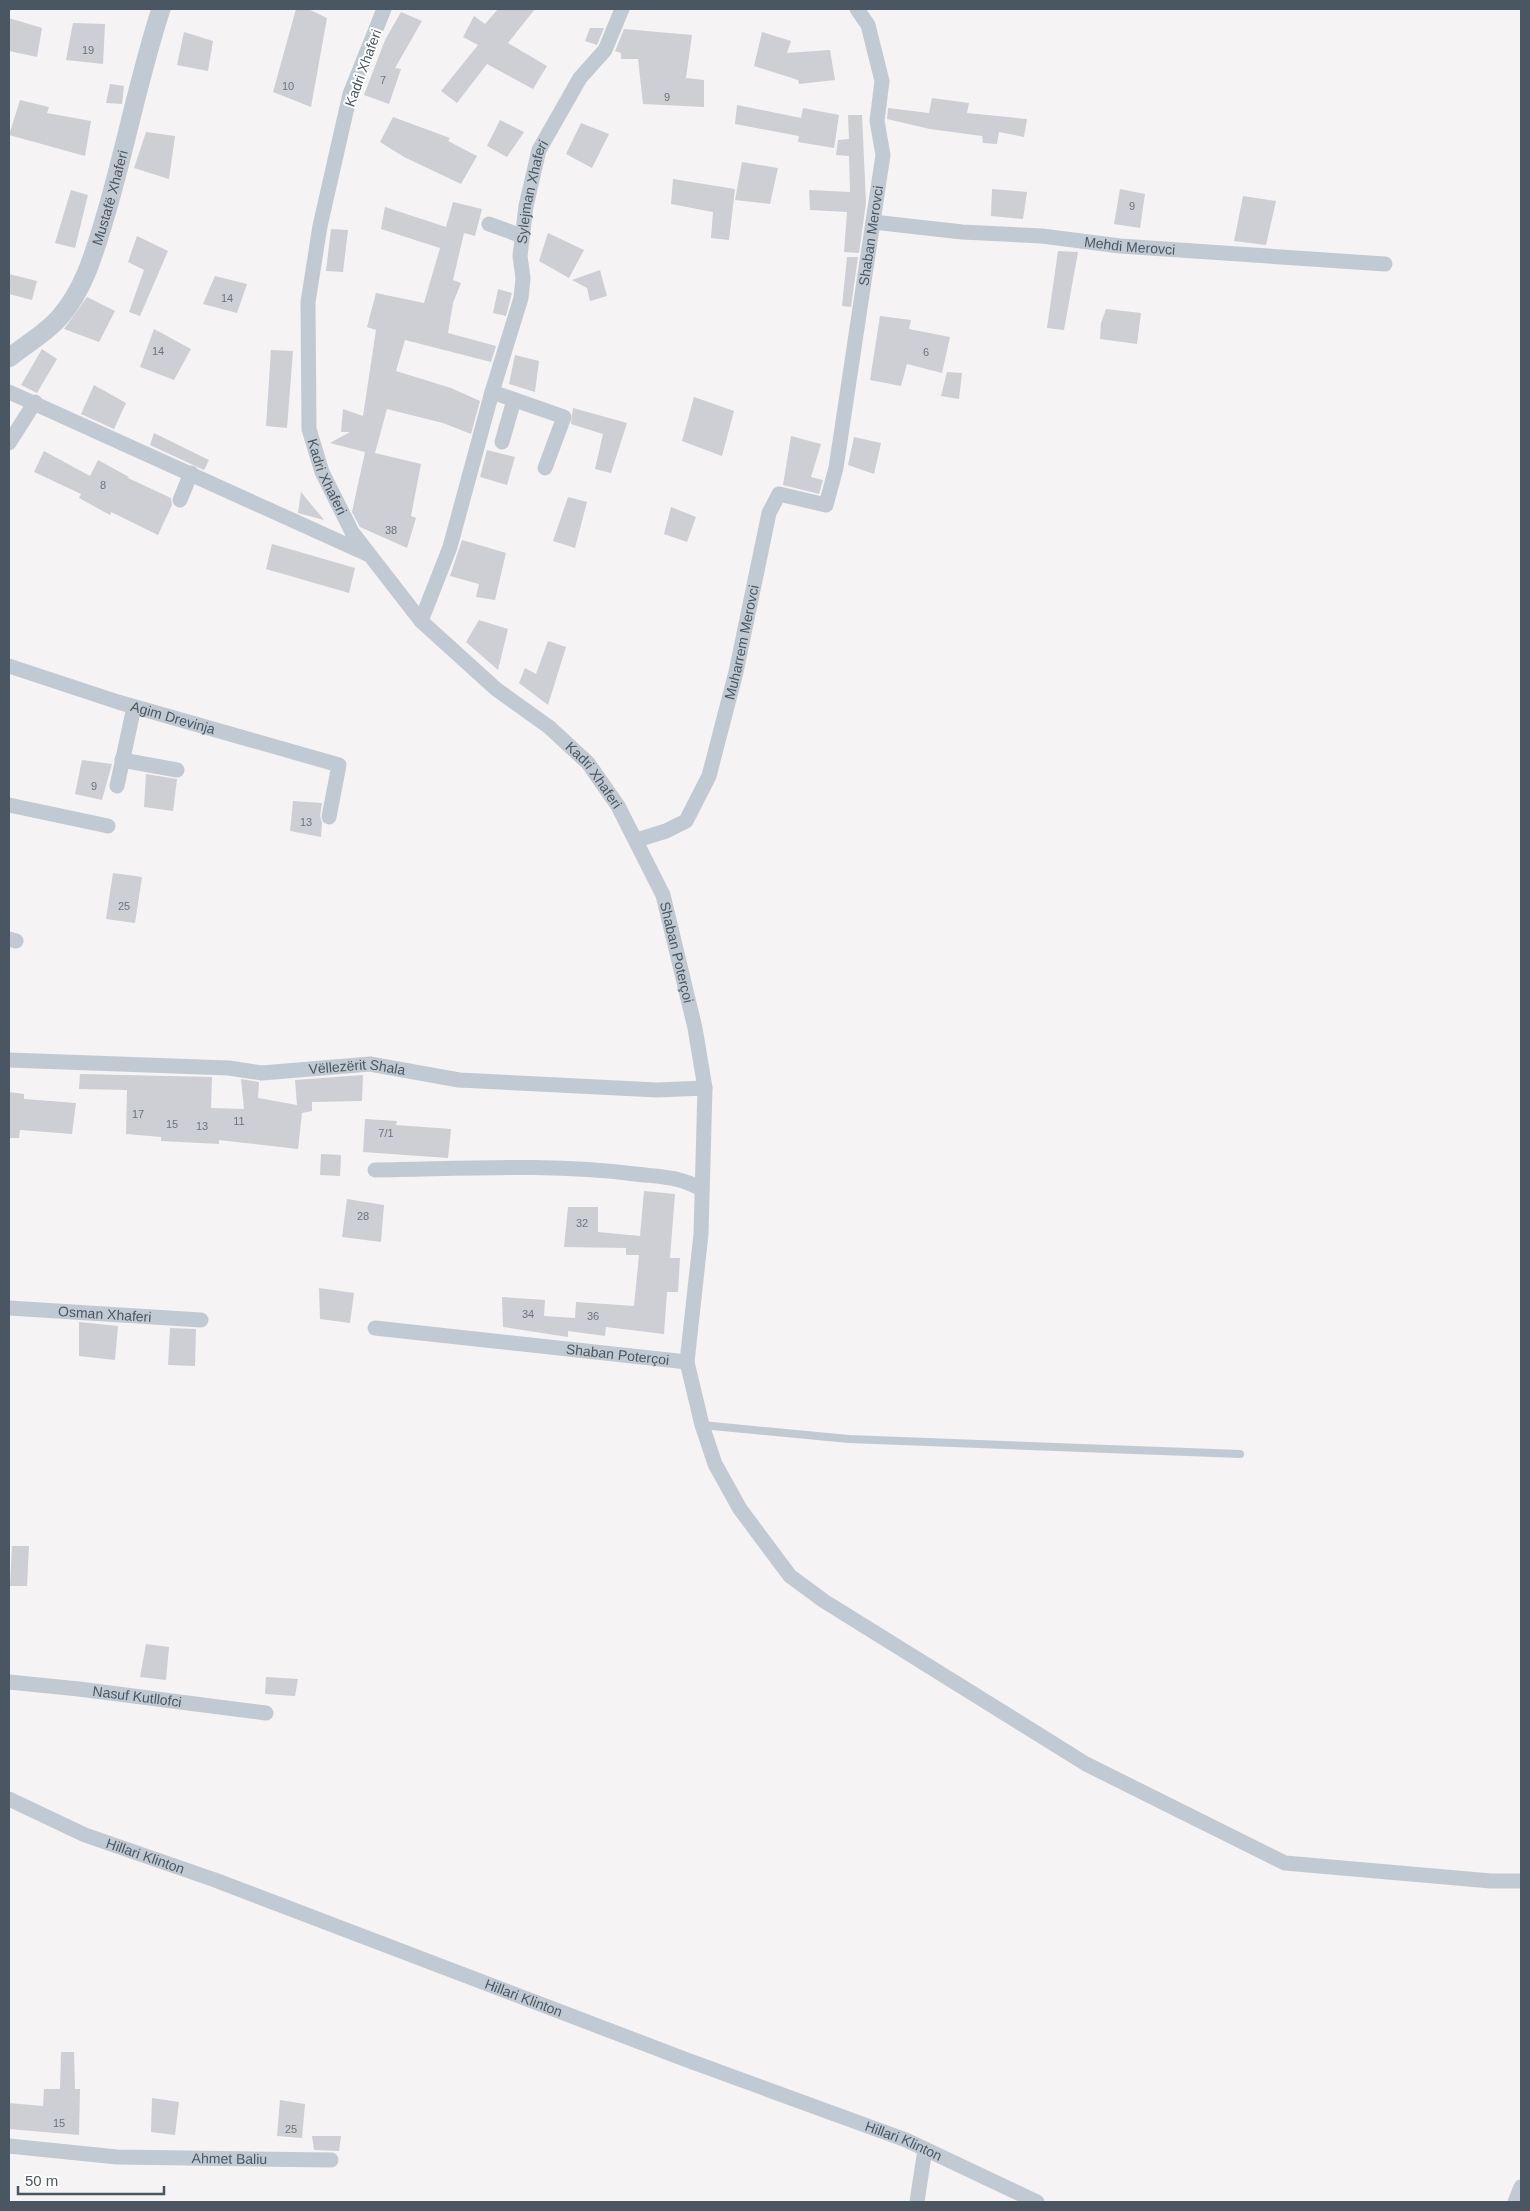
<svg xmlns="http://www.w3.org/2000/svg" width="1530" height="2211" font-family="Arial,sans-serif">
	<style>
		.building { fill: #cdcfd5 }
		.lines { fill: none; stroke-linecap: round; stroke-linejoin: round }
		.service { stroke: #c1cad2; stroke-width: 8 }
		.minor { stroke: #c1cad2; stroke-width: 15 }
		.tertiary { stroke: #c1cad2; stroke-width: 19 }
		.labels { text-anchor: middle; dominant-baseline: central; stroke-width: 4; stroke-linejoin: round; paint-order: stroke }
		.number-label { font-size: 11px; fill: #6b747e }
		.street-label { font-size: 14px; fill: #4a5661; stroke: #fff }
	</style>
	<rect width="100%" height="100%" fill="#f5f3f3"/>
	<path class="building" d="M 296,9 L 308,9 L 327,18 L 311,107 L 273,92 Z
		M 498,9 L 535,9 L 508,43 L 547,66 L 533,89 L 487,64 L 457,103 L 441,91 L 478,45 L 463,37 L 474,16 L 485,24 Z
		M 401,12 L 422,21 L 395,68 L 401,69 L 389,104 L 364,95 L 385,40 Z
		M 9,18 L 42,28 L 37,57 L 9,51 Z
		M 73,23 L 105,24 L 103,64 L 66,60 Z
		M 590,28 L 604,28 L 597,45 L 585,41 Z
		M 624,29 L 692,35 L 686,78 L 704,80 L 704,107 L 643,104 L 638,59 L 621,59 L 621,53 L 615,51 Z
		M 184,32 L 213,41 L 208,71 L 177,65 Z
		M 762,32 L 791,41 L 787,53 L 830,50 L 835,80 L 799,84 L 798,80 L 754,66 Z
		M 110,84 L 124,86 L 122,104 L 106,103 Z
		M 932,98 L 969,103 L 967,113 L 1027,119 L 1024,137 L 999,132 L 997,144 L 983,143 L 982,136 L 930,129 L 887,119 L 888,108 L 929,113 Z
		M 20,100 L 49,107 L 47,113 L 91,121 L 85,156 L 9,135 Z
		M 737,105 L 801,118 L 803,108 L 839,115 L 834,148 L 798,142 L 799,136 L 735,124 Z
		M 848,115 L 862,115 L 866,203 L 859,253 L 844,252 L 847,212 L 810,210 L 809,190 L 850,192 L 849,156 L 836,155 L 838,140 L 849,139 Z
		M 393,117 L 450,138 L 448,141 L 477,156 L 461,184 L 404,157 L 380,142 Z
		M 500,120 L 524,132 L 507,157 L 487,146 Z
		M 581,123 L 609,134 L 592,168 L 566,154 Z
		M 146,132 L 175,136 L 169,179 L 134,168 Z
		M 742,162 L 778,168 L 770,204 L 735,200 Z
		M 673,179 L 735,189 L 729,240 L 711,238 L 713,212 L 671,204 Z
		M 992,189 L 1027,192 L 1023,219 L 991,216 Z
		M 1120,189 L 1145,194 L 1140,228 L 1114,224 Z
		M 71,190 L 88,195 L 75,248 L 55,243 Z
		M 1243,196 L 1276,201 L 1266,245 L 1234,241 Z
		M 453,202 L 482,209 L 475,236 L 464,233 L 453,280 L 461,283 L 453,303 L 448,333 L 496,346 L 491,362 L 405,340 L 396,371 L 451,388 L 480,401 L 471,434 L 443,423 L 387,409 L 375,453 L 421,464 L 411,516 L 416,518 L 407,548 L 360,527 L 352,512 L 365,452 L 330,443 L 350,432 L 341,432 L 343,409 L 363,416 L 376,330 L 367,327 L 376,293 L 424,303 L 440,248 L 381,229 L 385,207 L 446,227 Z
		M 331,229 L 348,230 L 343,272 L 326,271 Z
		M 548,233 L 584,250 L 569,278 L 539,261 Z
		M 137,236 L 168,251 L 140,316 L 129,312 L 144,270 L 128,262 Z
		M 1058,251 L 1078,252 L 1064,330 L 1047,328 Z
		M 847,257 L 858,257 L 851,307 L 842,306 Z
		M 600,270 L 607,296 L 590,301 L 587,288 L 572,280 Z
		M 9,274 L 37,281 L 32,300 L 9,294 Z
		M 215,276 L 247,284 L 237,313 L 203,304 Z
		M 498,289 L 512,293 L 506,316 L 493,313 Z
		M 87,297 L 115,311 L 99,342 L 64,329 Z
		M 1106,309 L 1141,313 L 1137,344 L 1100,339 L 1101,323 Z
		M 880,316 L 911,320 L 909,329 L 950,337 L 942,373 L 907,364 L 901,386 L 870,380 Z
		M 154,329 L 191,349 L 174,380 L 140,367 Z
		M 42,349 L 57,359 L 37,393 L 21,385 Z
		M 271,350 L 293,351 L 287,428 L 266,426 Z
		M 515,355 L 539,361 L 535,392 L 509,384 Z
		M 947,372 L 962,373 L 959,399 L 941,396 Z
		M 94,385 L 126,403 L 114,429 L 81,414 Z
		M 694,397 L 734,411 L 722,456 L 682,441 Z
		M 573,408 L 627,423 L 611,473 L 595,469 L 603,434 L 571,424 Z
		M 154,433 L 209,460 L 204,470 L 150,445 Z
		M 791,436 L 821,444 L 811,477 L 823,480 L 819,494 L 783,485 Z
		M 854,437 L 881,443 L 874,474 L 848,465 Z
		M 487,450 L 515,457 L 507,485 L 480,477 Z
		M 44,451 L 90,476 L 98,460 L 129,477 L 128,478 L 171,498 L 172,505 L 158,535 L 111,512 L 110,515 L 79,498 L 81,494 L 34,472 Z
		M 301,492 L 324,520 L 298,513 Z
		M 568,497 L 587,502 L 575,548 L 553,541 Z
		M 671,507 L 696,517 L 687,542 L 664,534 Z
		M 462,540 L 506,553 L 495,600 L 476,597 L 479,584 L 450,576 Z
		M 272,544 L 355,568 L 349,593 L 266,569 Z
		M 479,620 L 508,629 L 498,670 L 466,642 Z
		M 548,641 L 566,647 L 548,705 L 519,683 L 525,668 L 536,674 Z
		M 82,760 L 112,764 L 102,800 L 75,794 Z
		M 146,774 L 177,779 L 173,811 L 144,807 Z
		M 293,801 L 322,803 L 320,816 L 322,823 L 321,837 L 290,831 Z
		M 113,873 L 142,877 L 135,923 L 106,919 Z
		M 80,1074 L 212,1077 L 211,1108 L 244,1109 L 241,1079 L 259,1082 L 258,1098 L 297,1105 L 295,1080 L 363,1075 L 362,1101 L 312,1102 L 312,1111 L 302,1113 L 298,1149 L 219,1140 L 219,1144 L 161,1141 L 161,1137 L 126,1134 L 127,1090 L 79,1089 Z
		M 9,1092 L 24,1094 L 24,1099 L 76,1103 L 72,1134 L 20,1130 L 19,1138 L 9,1138 Z
		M 365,1119 L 397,1121 L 396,1125 L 451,1129 L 448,1158 L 363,1152 Z
		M 321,1154 L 341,1155 L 340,1176 L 320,1175 Z
		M 644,1191 L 675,1194 L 670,1258 L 680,1258 L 678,1292 L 667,1292 L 664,1334 L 606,1327 L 605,1336 L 568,1331 L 568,1337 L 503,1327 L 502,1297 L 545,1300 L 544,1316 L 575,1318 L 576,1302 L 634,1306 L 639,1255 L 626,1255 L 626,1248 L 564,1247 L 568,1207 L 598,1207 L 598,1232 L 640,1236 Z
		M 347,1199 L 384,1205 L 381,1242 L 342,1237 Z
		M 319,1288 L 354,1293 L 350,1323 L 320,1319 Z
		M 79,1322 L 118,1326 L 115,1360 L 79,1356 Z
		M 170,1328 L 196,1329 L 195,1366 L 168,1365 Z
		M 12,1546 L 29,1546 L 27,1586 L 10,1586 Z
		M 146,1644 L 169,1647 L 166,1680 L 140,1677 Z
		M 266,1677 L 298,1679 L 295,1696 L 265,1694 Z
		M 61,2052 L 74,2052 L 75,2089 L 80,2089 L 79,2135 L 9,2129 L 9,2103 L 43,2106 L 44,2089 L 60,2089 Z
		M 152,2098 L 179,2102 L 175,2135 L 151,2132 Z
		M 280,2100 L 305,2104 L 302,2138 L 277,2136 Z
		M 312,2136 L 341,2136 L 339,2151 L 314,2150 Z"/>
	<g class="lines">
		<path class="service" d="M 702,1425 L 849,1439 L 1240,1454"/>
		<g class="minor">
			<path id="s1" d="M 384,9 L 350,94 L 320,226 L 308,302 L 309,429 L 322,472 L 352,532 L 421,621 L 496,689 L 549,727 L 588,763 L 618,806 L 663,895 L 695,1028 L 705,1088 L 701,1234 L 687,1362 L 702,1425 L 715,1464 L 740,1509 L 790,1576 L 824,1601 L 1086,1764 L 1285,1863 L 1491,1881 L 1521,1881"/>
			<path id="s2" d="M 873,222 L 962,232 L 1042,236 L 1120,246 L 1385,264"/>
			<path d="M 489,224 L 522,236"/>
			<path d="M 9,392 L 367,554"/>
			<path d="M 492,392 L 564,417 L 545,468"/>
			<path d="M 502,442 L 514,400"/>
			<path d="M 9,443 L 35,402"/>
			<path d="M 180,500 L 191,473"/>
			<path id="s3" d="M 421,621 L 450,547 L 492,392 L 521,298 L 523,278 L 520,256 L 526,206 L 539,150 L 580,78 L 605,50 L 622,9"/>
			<path id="s4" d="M 9,666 L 118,702 L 339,765 L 329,817"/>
			<path d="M 122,760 L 177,770"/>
			<path d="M 117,786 L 134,707"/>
			<path d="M 9,805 L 108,826"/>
			<path id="s5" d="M 637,840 L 666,831 L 686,821 L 709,776 L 736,672 L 769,513 L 779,494 L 826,505 L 836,468 L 883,155 L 877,121 L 882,81 L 868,25 L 857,9"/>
			<path d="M 9,939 L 16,941"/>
			<path id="s6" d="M 9,1060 L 229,1068 L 262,1073 L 370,1064 L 459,1080 L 657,1090 L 705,1088"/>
			<path d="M 375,1170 C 461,1169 549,1163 635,1174 C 661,1177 678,1176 701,1189"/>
			<path id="s7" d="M 9,1308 L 201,1320"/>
			<path id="s8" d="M 375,1328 L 687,1362"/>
			<path id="s9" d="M 9,1682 L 79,1689 L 266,1713"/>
			<path id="s10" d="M 9,1799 L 85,1835 L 215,1880 L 687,2060 L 906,2140 L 1037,2202"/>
			<path id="s11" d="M 9,2146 L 117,2157 L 331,2160"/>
			<path d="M 917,2202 L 925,2149"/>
			<path d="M 1515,2202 L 1521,2187"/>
		</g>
		<path class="tertiary" id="s12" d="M 9,358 C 25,345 46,333 59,318 C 85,289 95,250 106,214 C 126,146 139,76 161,9"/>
	</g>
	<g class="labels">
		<g class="number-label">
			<text x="88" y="50">19</text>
			<text x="383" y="80">7</text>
			<text x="288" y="86">10</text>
			<text x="667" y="97">9</text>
			<text x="1132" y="206">9</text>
			<text x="227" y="298">14</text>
			<text x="158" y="351">14</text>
			<text x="926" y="352">6</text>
			<text x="103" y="485">8</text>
			<text x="391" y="530">38</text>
			<text x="94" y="786">9</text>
			<text x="306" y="822">13</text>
			<text x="124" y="906">25</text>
			<text x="138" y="1114">17</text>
			<text x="239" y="1121">11</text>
			<text x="172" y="1124">15</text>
			<text x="202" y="1126">13</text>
			<text x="386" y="1133">7/1</text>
			<text x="363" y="1216">28</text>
			<text x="582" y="1223">32</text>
			<text x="528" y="1314">34</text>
			<text x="593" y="1316">36</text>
			<text x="59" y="2123">15</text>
			<text x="291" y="2129">25</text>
		</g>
		<g class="street-label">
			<text transform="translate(363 68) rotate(-70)">Kadri Xhaferi</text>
			<text stroke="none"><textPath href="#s3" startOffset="446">Sylejman Xhaferi</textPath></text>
			<text stroke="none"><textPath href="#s12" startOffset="196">Mustafë Xhaferi</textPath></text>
			<text stroke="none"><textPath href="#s5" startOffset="716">Shaban Merovci</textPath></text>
			<text stroke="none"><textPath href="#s2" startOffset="258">Mehdi Merovci</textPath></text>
			<text stroke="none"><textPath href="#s1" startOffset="482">Kadri Xhaferi</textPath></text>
			<text stroke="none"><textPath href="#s5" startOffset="241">Muharrem Merovci</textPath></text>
			<text stroke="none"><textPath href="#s4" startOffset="172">Agim Drevinja</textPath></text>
			<text stroke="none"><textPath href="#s1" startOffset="888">Kadri Xhaferi</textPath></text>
			<text stroke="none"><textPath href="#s1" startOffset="1086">Shaban Poterçoi</textPath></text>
			<text stroke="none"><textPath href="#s6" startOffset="349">Vëllezërit Shala</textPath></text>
			<text stroke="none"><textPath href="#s7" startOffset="96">Osman Xhaferi</textPath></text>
			<text stroke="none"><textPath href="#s8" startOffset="244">Shaban Poterçoi</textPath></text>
			<text stroke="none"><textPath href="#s9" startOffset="129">Nasuf Kutllofci</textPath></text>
			<text stroke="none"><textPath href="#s10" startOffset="148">Hillari Klinton</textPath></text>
			<text stroke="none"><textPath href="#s10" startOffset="552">Hillari Klinton</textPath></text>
			<text stroke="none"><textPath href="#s10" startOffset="958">Hillari Klinton</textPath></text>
			<text stroke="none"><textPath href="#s11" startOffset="221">Ahmet Baliu</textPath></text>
		</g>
	</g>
	<rect width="1530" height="2211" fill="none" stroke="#4a5661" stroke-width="20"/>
	<path d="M18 2186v8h146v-8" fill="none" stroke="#4a5661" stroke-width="2.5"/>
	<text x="25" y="2186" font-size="15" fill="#4a5661" stroke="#ffffff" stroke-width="4" paint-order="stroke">50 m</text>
</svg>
